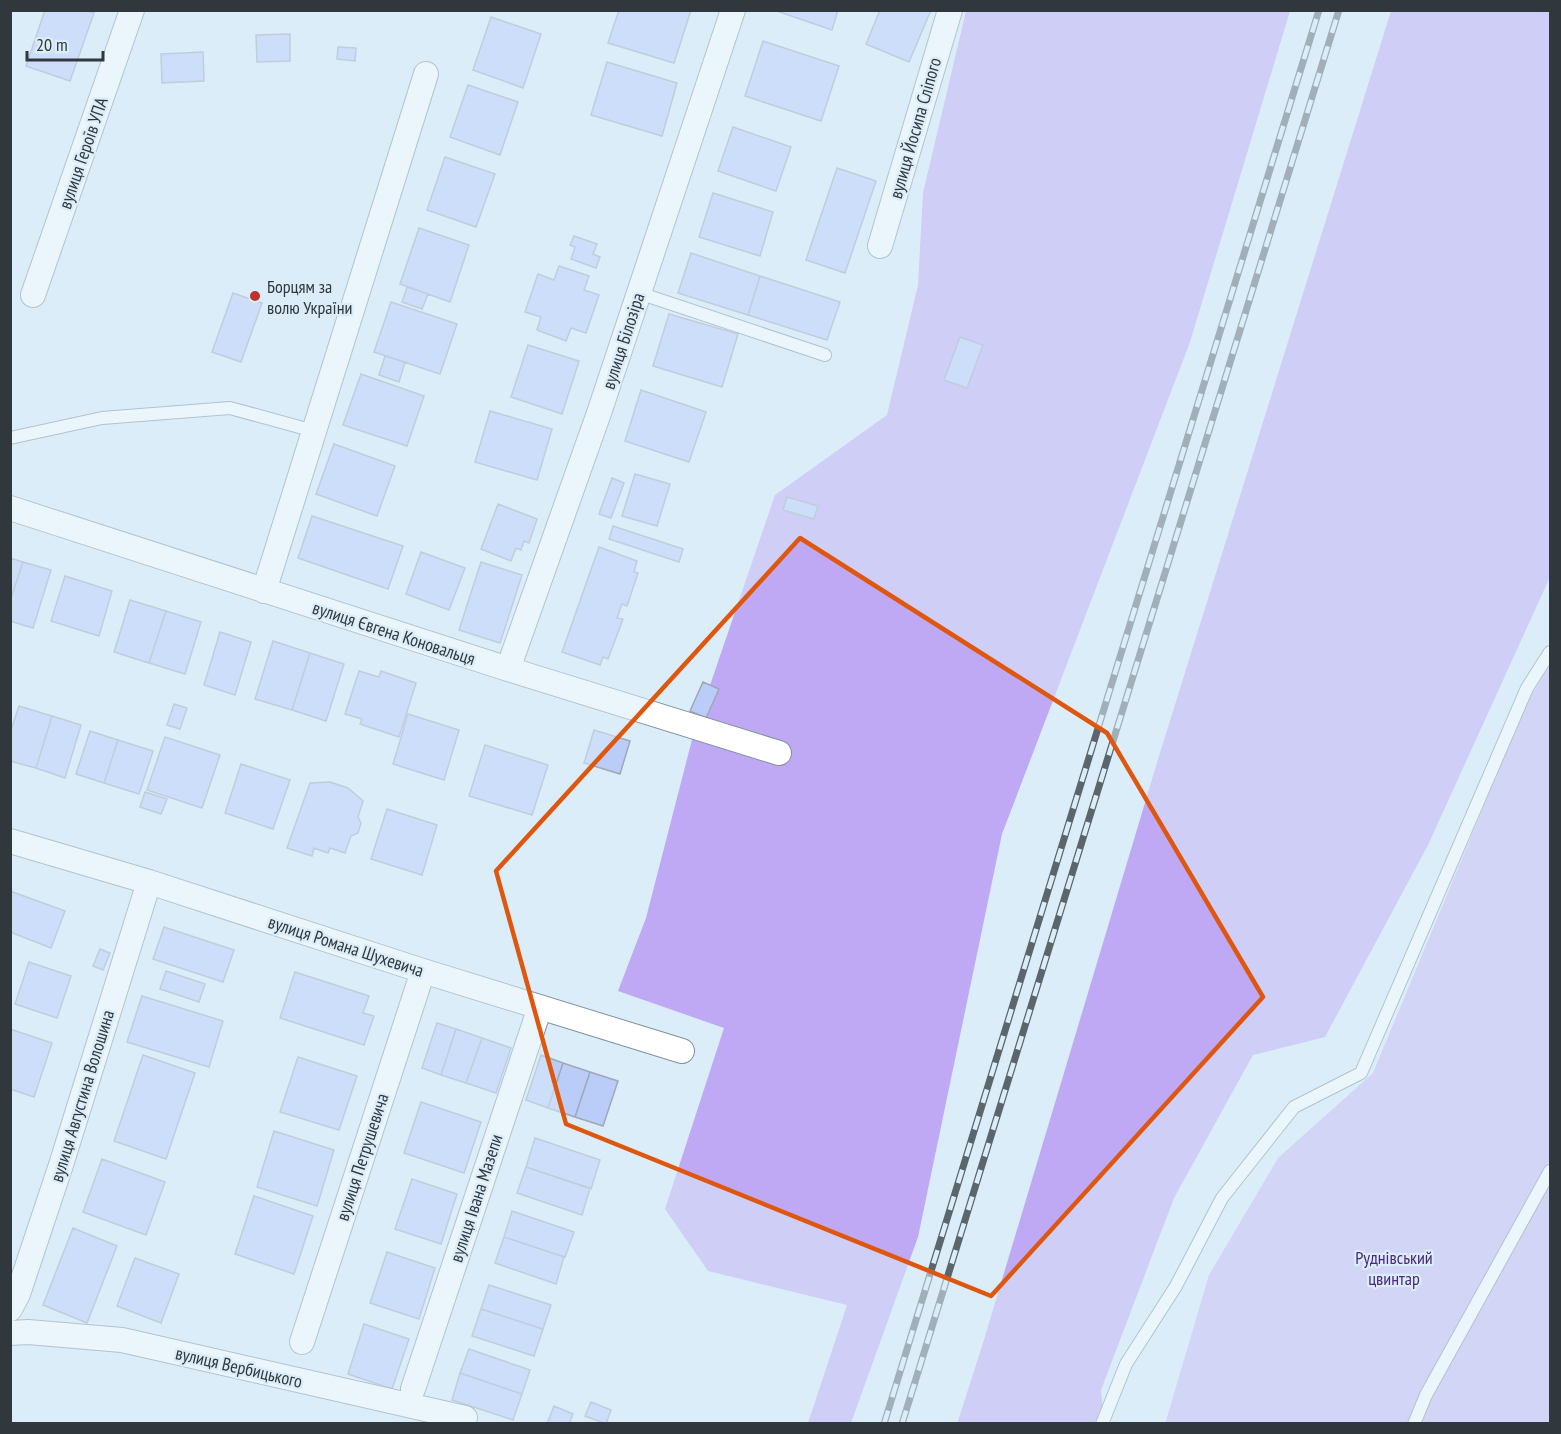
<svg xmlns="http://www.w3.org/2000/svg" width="1561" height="1434" font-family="'PT Sans Narrow',sans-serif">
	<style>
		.green { fill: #c9b8f4 }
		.forest { fill: #bfa9f4 }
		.building { fill: #baccf8; stroke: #a0a7b8; stroke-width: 1.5 }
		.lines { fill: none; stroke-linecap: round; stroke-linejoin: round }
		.lane-casing { stroke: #80919c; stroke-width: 14 }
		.street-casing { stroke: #80919c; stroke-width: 26 }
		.lane { stroke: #fff; stroke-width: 12 }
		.street { stroke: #fff; stroke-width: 24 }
		.rail-casing { stroke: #5b656c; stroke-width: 7 }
		.rail { stroke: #dbedf9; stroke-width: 4.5; stroke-dasharray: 14; stroke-linecap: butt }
		.marked { fill: none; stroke: #df570e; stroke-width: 4.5; stroke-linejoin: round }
		.poi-dot { fill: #c0322c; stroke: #dbedf9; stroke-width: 2 }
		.labels { text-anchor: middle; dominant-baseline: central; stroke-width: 4.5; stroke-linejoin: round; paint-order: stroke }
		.street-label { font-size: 18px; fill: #31383d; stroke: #dbedf9 }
		.poi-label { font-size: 18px; fill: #31383d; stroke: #dbedf9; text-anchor: start }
		.park-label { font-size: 18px; fill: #49277d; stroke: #dbedf9 }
	</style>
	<rect width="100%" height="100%" fill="#dbedf9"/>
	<path class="green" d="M 1550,665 L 1550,1423 L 1165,1424 L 1209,1275 L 1278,1158 L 1373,1073 L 1527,702 Z"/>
	<path class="forest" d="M 966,11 L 1290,11 L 1190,342 L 1002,834 L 918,1237 L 851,1423 L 808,1423 L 847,1305 L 708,1271 L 665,1209 L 724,1028 L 618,991 L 646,918 L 694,732 L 775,495 L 887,415 L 918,285 L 923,193 Z
		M 1391,11 L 1550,11 L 1550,577 L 1428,845 L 1325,1037 L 1253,1055 L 1174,1198 L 1101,1390 L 1104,1423 L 957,1424 L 983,1343 L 1159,756 Z"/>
	<path class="building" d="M 45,10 L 86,10 L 94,13 L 70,81 L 26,66 Z
		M 619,10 L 691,10 L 674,63 L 608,43 Z
		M 774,10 L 838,10 L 832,30 Z
		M 880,10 L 931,10 L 909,62 L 866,44 Z
		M 491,17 L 541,34 L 523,88 L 473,70 Z
		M 290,34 L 290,61 L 257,62 L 256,35 Z
		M 763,41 L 839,66 L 821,121 L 745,96 Z
		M 338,47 L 356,48 L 355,61 L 337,59 Z
		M 203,52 L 204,81 L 162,83 L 161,54 Z
		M 607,62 L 677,83 L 662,136 L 591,115 Z
		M 468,85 L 518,102 L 500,155 L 450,137 Z
		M 733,127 L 791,147 L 776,191 L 718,171 Z
		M 445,157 L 495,174 L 476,227 L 427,210 Z
		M 837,168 L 876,181 L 845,273 L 806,260 Z
		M 713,193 L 773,212 L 760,256 L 699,237 Z
		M 419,228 L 469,245 L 450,302 L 400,284 Z
		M 574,236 L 597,244 L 593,254 L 600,257 L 596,268 L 571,259 L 575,247 L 570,245 Z
		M 691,253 L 760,276 L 748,315 L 678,293 Z
		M 559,266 L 589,276 L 584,290 L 599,295 L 586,333 L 571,328 L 566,341 L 537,330 L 541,317 L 525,312 L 538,274 L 554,280 Z
		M 760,276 L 840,302 L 827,340 L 748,315 Z
		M 407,287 L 428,294 L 422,309 L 402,302 Z
		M 233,293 L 262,303 L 241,362 L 212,352 Z
		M 391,302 L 457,324 L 440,374 L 374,352 Z
		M 669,314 L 738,334 L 722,387 L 653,366 Z
		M 960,337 L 983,345 L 967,388 L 944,380 Z
		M 528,345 L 579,361 L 562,414 L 511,397 Z
		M 385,356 L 405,362 L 399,382 L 379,375 Z
		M 361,374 L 424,396 L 407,446 L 343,425 Z
		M 641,390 L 706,412 L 689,462 L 625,441 Z
		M 490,411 L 552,429 L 537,480 L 475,462 Z
		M 334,444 L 395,466 L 377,516 L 316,494 Z
		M 635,474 L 670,484 L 657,526 L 622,516 Z
		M 612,478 L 624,483 L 611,518 L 599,514 Z
		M 787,497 L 818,506 L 814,519 L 783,510 Z
		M 498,504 L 537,519 L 529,543 L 524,541 L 521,550 L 516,548 L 511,561 L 481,549 Z
		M 312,516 L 403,546 L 388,589 L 298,558 Z
		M 613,526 L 683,549 L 679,562 L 609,539 Z
		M 599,547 L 637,561 L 634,572 L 638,573 L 627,606 L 622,604 L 617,618 L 623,619 L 608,659 L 603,657 L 600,665 L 562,652 Z
		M 421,552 L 465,568 L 449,610 L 406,594 Z
		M 10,558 L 23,562 L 10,601 Z
		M 23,562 L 51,570 L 33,628 L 10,621 L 10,601 Z
		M 481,562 L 522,575 L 500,643 L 459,630 Z
		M 65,576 L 112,591 L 99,636 L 51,621 Z
		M 130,600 L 166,611 L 149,663 L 114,652 Z
		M 166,611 L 201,622 L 185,674 L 149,663 Z
		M 220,632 L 251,642 L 235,695 L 204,685 Z
		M 273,641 L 310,653 L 292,710 L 255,699 Z
		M 310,653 L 344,664 L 326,721 L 292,710 Z
		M 359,671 L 379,677 L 381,671 L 416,683 L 399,737 L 360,724 L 362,719 L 345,714 Z
		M 703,682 L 719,689 L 706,718 L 690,711 Z
		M 174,704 L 187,708 L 180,729 L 167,725 Z
		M 19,706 L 52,716 L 36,768 L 10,761 L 10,733 Z
		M 408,714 L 459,730 L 444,780 L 393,764 Z
		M 52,716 L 81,725 L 65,778 L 36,768 Z
		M 594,730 L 630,741 L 620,774 L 584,763 Z
		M 90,731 L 118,740 L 104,783 L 76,774 Z
		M 165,737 L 220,755 L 202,808 L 147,790 Z
		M 118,740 L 153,751 L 139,794 L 104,783 Z
		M 485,745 L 548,765 L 532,815 L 469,796 Z
		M 241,764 L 290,780 L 273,829 L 225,813 Z
		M 330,782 L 348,788 L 363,801 L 358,817 L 361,823 L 358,833 L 351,836 L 345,853 L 330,848 L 328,853 L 314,848 L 312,856 L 287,848 L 310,783 Z
		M 145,792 L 167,799 L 161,814 L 140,807 Z
		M 387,809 L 437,825 L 422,875 L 371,859 Z
		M 10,891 L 65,911 L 51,948 L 10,932 Z
		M 164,927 L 234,950 L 223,982 L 153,959 Z
		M 100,949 L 110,953 L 103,970 L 93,966 Z
		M 29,962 L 71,976 L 57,1018 L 15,1004 Z
		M 166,971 L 205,984 L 199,1002 L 160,989 Z
		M 295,972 L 369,996 L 363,1013 L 374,1016 L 364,1045 L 280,1018 Z
		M 142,996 L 223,1021 L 209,1067 L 127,1042 Z
		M 437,1023 L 456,1029 L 441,1075 L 422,1068 Z
		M 10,1029 L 52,1043 L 34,1097 L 10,1089 Z
		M 456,1029 L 482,1038 L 466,1083 L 441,1075 Z
		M 482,1038 L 511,1048 L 496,1093 L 466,1083 Z
		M 143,1055 L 195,1073 L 166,1159 L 114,1141 Z
		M 541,1055 L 563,1063 L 548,1108 L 526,1100 Z
		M 298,1057 L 357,1076 L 339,1130 L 280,1112 Z
		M 563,1063 L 590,1072 L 575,1117 L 548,1108 Z
		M 590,1072 L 618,1081 L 603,1126 L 575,1117 Z
		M 421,1102 L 481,1122 L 464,1173 L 404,1153 Z
		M 274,1131 L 334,1150 L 317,1206 L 257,1187 Z
		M 535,1138 L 600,1160 L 591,1189 L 526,1167 Z
		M 102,1159 L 165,1182 L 146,1235 L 83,1212 Z
		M 526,1167 L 590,1188 L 582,1215 L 517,1193 Z
		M 412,1179 L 457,1194 L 441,1244 L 395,1229 Z
		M 254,1196 L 313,1216 L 294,1274 L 235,1254 Z
		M 512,1211 L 574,1232 L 565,1257 L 504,1237 Z
		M 73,1228 L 117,1246 L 87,1323 L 43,1305 Z
		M 504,1237 L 564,1257 L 556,1284 L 495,1263 Z
		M 387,1252 L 435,1268 L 419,1319 L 370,1303 Z
		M 135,1258 L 179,1274 L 161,1323 L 117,1306 Z
		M 489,1285 L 551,1305 L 543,1329 L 481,1309 Z
		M 481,1309 L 543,1329 L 534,1356 L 472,1336 Z
		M 364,1324 L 409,1339 L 392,1389 L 348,1374 Z
		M 469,1349 L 530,1370 L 522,1394 L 460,1373 Z
		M 460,1373 L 522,1394 L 513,1420 L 452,1400 Z
		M 591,1402 L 611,1410 L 606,1424 L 585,1416 Z
		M 554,1406 L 573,1414 L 569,1424 L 547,1424 Z"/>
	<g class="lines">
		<g class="lane-casing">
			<path id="lane" d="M 639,293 L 825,355
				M 10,438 L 102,418 L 230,408 L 314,431
				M 1102,1424 L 1126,1364 L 1176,1286 L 1222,1198 L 1294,1107 L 1361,1073 L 1527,688 L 1550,652
				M 1414,1424 L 1426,1395 L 1550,1171"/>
		</g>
		<g class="street-casing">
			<path id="street" d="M 880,246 L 950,10
				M 33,295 L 132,10
				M 10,508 L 508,669 L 779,753
				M 264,591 L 426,74
				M 508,669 L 599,413 L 733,10
				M 10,841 L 149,882 L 423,971 L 682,1051
				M 10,1309 L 18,1294 L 61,1165 L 149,882
				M 10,1333 L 28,1332 L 122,1340 L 465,1418
				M 302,1342 L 423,971
				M 413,1389 L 540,1007"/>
		</g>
		<use href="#lane" class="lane"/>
		<use href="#street" class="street"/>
		<g class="rail-casing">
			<path id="rail" d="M 884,1424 L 1319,10
				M 902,1424 L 1339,10"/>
		</g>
		<use href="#rail" class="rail"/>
	</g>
	<path d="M0 0H1561V1434H0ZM 800,538 L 1107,733 L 1263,997 L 991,1296 L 566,1124 L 496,871 Z" fill="#dbedf9" fill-opacity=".55" fill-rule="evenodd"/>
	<path class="marked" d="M 800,538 L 1107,733 L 1263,997 L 991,1296 L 566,1124 L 496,871 Z"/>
	<circle class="poi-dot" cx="255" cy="296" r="6"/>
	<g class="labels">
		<g class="street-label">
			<text transform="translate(915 128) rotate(-74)">вулиця Йосипа Сліпого</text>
			<text transform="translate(83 153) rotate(-71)">вулиця Героїв УПА</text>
			<text transform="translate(623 341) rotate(-72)">вулиця Білозіра</text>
			<text transform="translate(394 633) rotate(18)">вулиця Євгена Коновальця</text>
			<text transform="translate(346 946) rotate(18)">вулиця Романа Шухевича</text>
			<text transform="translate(82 1096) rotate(-73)">вулиця Августина Волошина</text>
			<text transform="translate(362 1157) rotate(-72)">вулиця Петрушевича</text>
			<text transform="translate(476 1198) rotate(-72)">вулиця Івана Мазепи</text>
			<text transform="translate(239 1367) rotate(13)">вулиця Вербицького</text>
		</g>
		<g class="poi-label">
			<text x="267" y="286">Борцям за<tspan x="267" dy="21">волю України</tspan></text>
		</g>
		<g class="park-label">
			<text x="1394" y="1257">Руднівський<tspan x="1394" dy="21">цвинтар</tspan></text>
		</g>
	</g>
	<rect width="1561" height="1434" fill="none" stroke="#31383d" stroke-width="24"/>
	<path d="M27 51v9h76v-9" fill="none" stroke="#31383d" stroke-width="3"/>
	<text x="36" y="51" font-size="18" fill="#31383d" stroke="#dbedf9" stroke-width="4.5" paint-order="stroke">20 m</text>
</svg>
